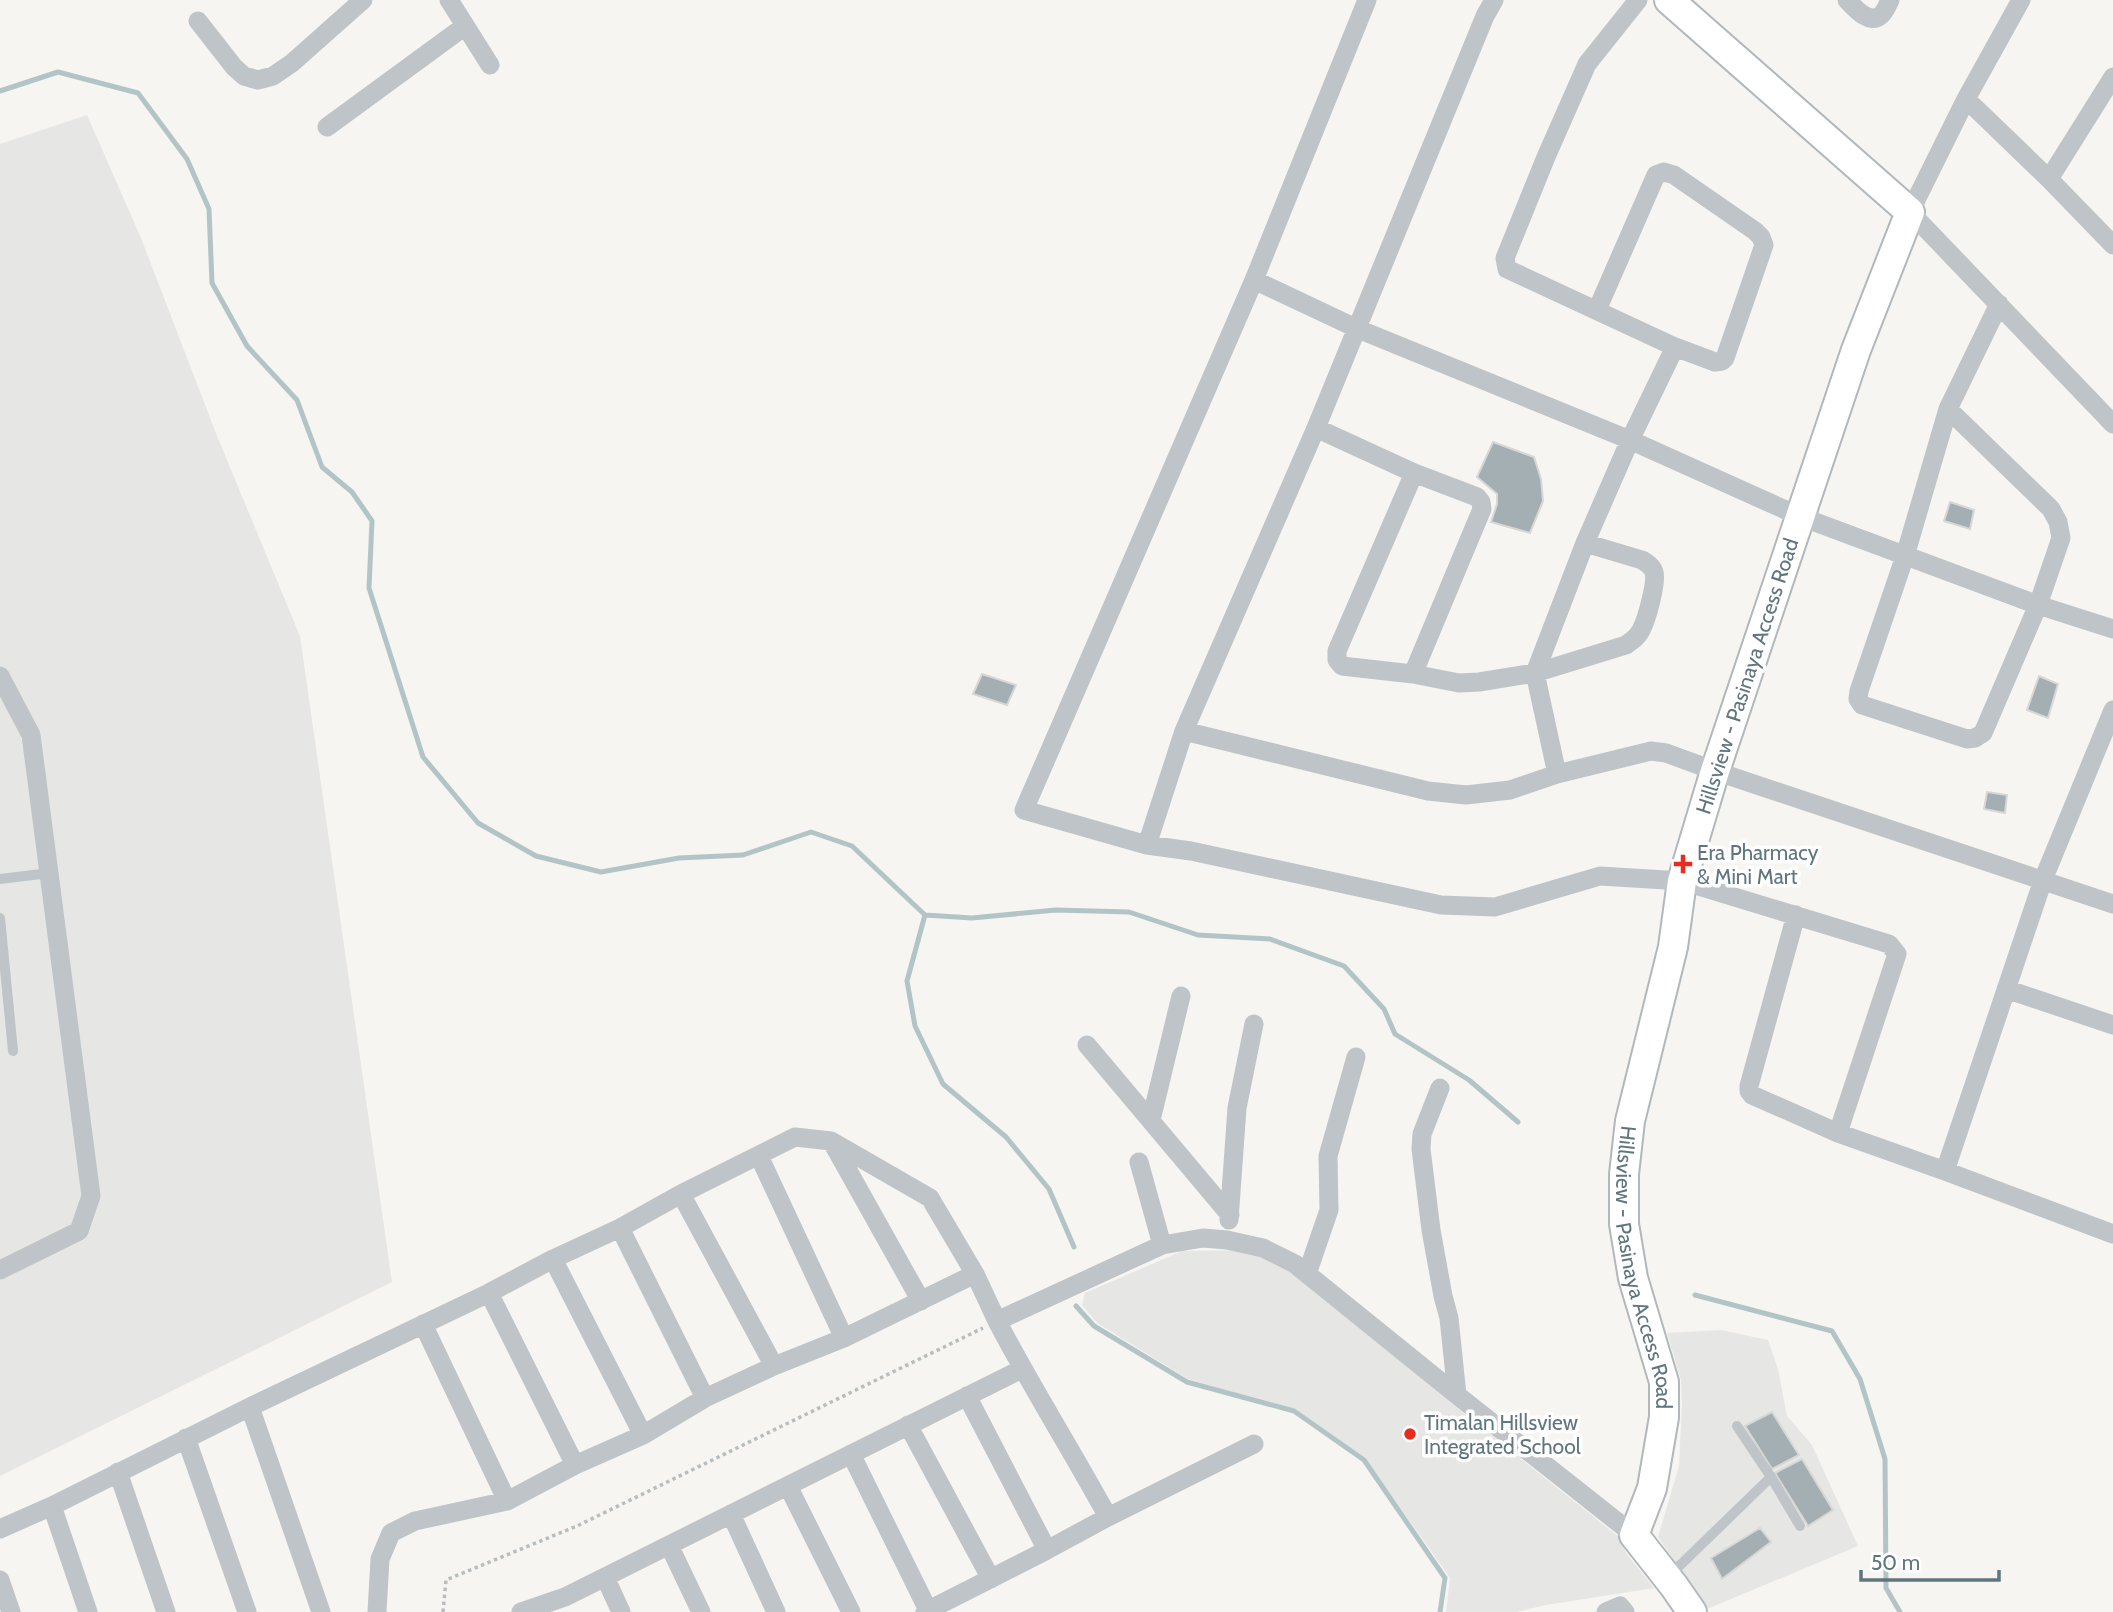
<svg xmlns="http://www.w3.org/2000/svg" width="2113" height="1612" font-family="Cabin,sans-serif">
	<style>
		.built { fill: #e6e7e5 }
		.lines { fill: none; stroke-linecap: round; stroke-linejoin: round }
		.stream { stroke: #b3c4c6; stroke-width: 5 }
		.building { fill: #a3afb2; stroke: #d7d7d5; stroke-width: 2 }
		.secondary-casing { stroke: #b1b8bb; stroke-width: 32 }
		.path { stroke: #b8bdbe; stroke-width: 3.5; stroke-dasharray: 3.5 3.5; stroke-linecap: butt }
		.lane { stroke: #bec4c7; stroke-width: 10 }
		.street { stroke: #bec4c7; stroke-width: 19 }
		.secondary { stroke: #fff; stroke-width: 28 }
		.poi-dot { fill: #e82d20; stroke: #fff; stroke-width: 2.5 }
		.labels { text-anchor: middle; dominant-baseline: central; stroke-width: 7; stroke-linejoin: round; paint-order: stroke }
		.street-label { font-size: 21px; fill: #60767e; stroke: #fff }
		.poi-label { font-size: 21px; fill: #60767e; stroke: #fff; text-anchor: start }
	</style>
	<rect width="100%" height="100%" fill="#f6f5f2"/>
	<path class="built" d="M 87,115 L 141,238 L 217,436 L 300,636 L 392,1282 L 0,1476 L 0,144 Z
		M 1249,1250 L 1286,1266 L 1450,1402 L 1620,1538 L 1626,1553 L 1654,1588 L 1546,1605 L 1516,1612 L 1446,1612 L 1450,1578 L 1365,1458 L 1295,1411 L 1188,1379 L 1097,1323 L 1082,1305 L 1085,1293 L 1182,1251 Z
		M 1721,1330 L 1768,1340 L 1778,1369 L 1787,1416 L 1812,1445 L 1858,1546 L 1707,1609 L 1658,1537 L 1679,1466 L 1682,1405 L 1681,1380 L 1667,1333 Z"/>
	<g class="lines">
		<path class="stream" d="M 0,91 L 58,72 L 138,93 L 187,159 L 209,209 L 212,283 L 247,346 L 297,400 L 322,467 L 352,492 L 372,521 L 369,588 L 423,757 L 478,823 L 536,856 L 601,872 L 679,858 L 743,855 L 811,832 L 852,846 L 925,915 L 972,918 L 1056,910 L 1129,912 L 1198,935 L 1270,939 L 1344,966 L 1384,1009 L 1395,1034 L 1469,1080 L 1518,1122
			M 925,915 L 907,981 L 915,1026 L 943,1084 L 1006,1137 L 1049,1189 L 1074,1247
			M 1695,1295 L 1832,1331 L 1860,1379 L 1885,1459 L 1886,1588 L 1900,1612
			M 1076,1306 L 1094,1326 L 1187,1382 L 1294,1411 L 1364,1460 L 1445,1578 L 1440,1612"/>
	</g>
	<path class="building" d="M 1493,442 L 1534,457 L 1541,479 L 1543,501 L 1530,533 L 1491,522 L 1497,504 L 1497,494 L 1477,477 Z
		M 1950,502 L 1974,510 L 1970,529 L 1944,521 Z
		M 982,674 L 1016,685 L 1007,705 L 973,694 Z
		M 2039,676 L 2058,684 L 2048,718 L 2027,710 Z
		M 1987,792 L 2007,795 L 2005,813 L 1984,809 Z
		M 1772,1412 L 1799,1455 L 1772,1469 L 1745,1426 Z
		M 1802,1459 L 1833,1510 L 1808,1526 L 1775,1473 Z
		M 1760,1528 L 1771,1542 L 1722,1579 L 1711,1558 Z"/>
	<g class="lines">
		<g class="secondary-casing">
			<g id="secondary">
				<path id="s1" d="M 1669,0 L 1910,212 L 1856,350 L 1715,771 L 1682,881 L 1673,947 L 1630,1121 L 1624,1174 L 1624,1224 L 1633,1278 L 1664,1382 L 1664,1417 L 1652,1488 L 1634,1535 L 1674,1586 L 1692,1612"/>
			</g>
		</g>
		<path class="path" d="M 443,1612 L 446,1580 L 577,1526 L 983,1328"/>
		<path class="lane" d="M 0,879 L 49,873
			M 0,918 L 13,1051
			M 1771,1477 L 1800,1526
			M 1670,1575 L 1771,1477 L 1737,1426"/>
		<path class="street" d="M 449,0 L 490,65
			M 1367,0 L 1254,280 L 1024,810 L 1147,845 L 1191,851 L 1441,905 L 1495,907 L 1600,876 L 1682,881 L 1889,944 L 1897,954 L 1838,1133
			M 1847,0 C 1854,7 1869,26 1881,15 C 1885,12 1888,4 1890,0
			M 2021,0 L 1966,99 L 1910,212 L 2113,424
			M 198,21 L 234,67 L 244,76 L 258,80 L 273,76 L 292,63 L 363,0
			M 1966,99 L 2049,179 L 2113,245
			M 327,127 L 465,26
			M 2049,179 L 2113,77
			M 1254,280 L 1358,329 L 1630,440 L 1799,516 L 2038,605 L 2113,629
			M 1597,310 L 1656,175 L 1664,172 L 1674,175 L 1755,231 L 1761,237 L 1764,245 L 1725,358 L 1722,361 L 1715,362 L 1675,347 L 1507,269 L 1505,258 L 1546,157 L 1587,64 L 1638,0
			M 1948,409 L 2051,509 L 2058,522 L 2061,538 L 2038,605 L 1983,733 L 1975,738 L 1967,739 L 1862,705 L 1858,699 L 1859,691 L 1905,556 L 1948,409 L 1999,304
			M 1316,428 L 1414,473 L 1477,497 L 1481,502 L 1482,509 L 1413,674
			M 1414,473 L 1337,651 L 1337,660 L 1342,666 L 1413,674 L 1459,683 L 1479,682 L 1535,673 L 1626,645 C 1633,640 1639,636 1642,628 C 1647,618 1657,582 1654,572 C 1652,566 1647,563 1642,560 L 1585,543
			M 0,676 L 31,735 L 91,1196 L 79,1231 L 0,1270
			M 1184,731 L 1428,791 L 1466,795 L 1510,790 L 1557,774 L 1651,751 L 1666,753 L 1715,771 L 2113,904
			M 1557,774 L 1535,673 L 1585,543 L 1630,440 L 1675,347
			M 1147,845 L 1184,731 L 1316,428 L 1485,16 L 1494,0
			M 1796,915 L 1749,1086 L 1749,1091 L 1752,1095 L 1838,1133 L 1945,1171 L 2113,1234
			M 2006,989 L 2113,1025
			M 1087,1045 L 1230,1215
			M 1440,1088 L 1422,1134 L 1421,1149 L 1431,1230 L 1443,1296 L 1449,1318 L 1457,1395 L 1634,1535
			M 1151,1120 L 1181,996
			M 832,1142 L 921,1301
			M 759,1156 L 844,1338
			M 1139,1162 L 1162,1245
			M 1945,1171 L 2043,880 L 2113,710
			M 681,1194 L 774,1366
			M 1229,1220 L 1237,1108 L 1254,1024
			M 620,1228 L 705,1398
			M 553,1259 L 643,1435
			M 1307,1274 L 1329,1210 L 1328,1156 L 1356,1057
			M 489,1293 L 575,1465
			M 423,1324 L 507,1501
			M 967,1396 L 1047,1550
			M 250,1407 L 321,1612
			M 908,1425 L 991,1579
			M 186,1438 L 247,1612
			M 851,1454 L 928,1610
			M 118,1472 L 166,1612
			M 788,1486 L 851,1612
			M 52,1506 L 88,1612
			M 731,1514 L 776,1612
			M 1108,1517 L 1254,1444
			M 0,1529 L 52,1506 L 250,1407 L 489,1293 L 553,1259 L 620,1228 L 681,1194 L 795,1137 L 831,1141 L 930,1198 L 975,1274 L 997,1321 L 1162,1245 L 1203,1238 L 1227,1240 L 1263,1248 L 1295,1264 L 1457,1395
			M 669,1545 L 701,1612
			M 605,1577 L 621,1612
			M 0,1580 L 11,1612
			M 377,1612 L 380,1559 L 391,1533 L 415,1521 L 507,1501 L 575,1465 L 643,1435 L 705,1398 L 774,1366 L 844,1338 L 975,1274
			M 521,1612 L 565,1597 L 1022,1369
			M 925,1612 L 1047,1550 L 1108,1517 C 1072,1451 1032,1388 997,1321
			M 1606,1612 L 1620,1606 L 1625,1612"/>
		<use href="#secondary" class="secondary"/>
	</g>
	<g class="poi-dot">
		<path d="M1679.5 853.5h7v7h7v7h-7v7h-7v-7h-7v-7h7z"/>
		<circle cx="1410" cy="1434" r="7"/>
	</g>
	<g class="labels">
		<g class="street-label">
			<text transform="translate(1747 676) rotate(-72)">Hillsview - Pasinaya Access Road</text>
			<text stroke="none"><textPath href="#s1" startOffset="1423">Hillsview - Pasinaya Access Road</textPath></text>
		</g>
		<g class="poi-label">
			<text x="1697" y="852">Era Pharmacy<tspan x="1697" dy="24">&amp; Mini Mart</tspan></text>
			<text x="1424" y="1422">Timalan Hillsview<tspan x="1424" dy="24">Integrated School</tspan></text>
		</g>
	</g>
	<path d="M1861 1570v10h138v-10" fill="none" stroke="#60767e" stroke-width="3.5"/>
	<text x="1871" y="1570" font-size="21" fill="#60767e" stroke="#ffffff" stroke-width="5" paint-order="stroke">50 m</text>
</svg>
